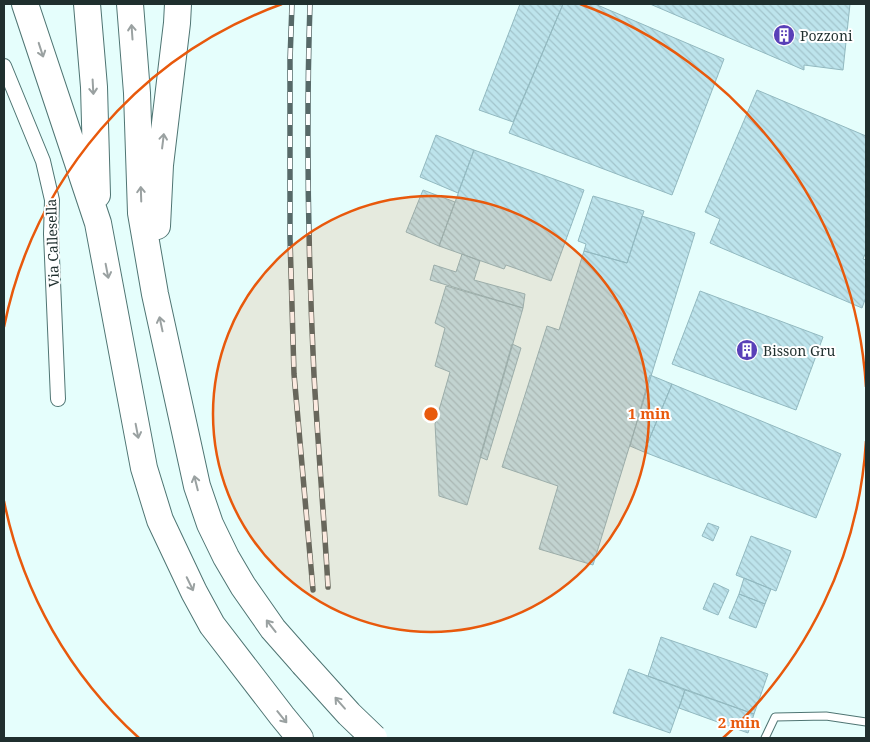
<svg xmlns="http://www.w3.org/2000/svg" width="870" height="742" font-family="'Noto Serif',serif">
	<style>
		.building { fill: url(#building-back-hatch); stroke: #92b9c0 }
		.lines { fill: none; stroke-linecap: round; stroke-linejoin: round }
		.service-casing { stroke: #4f7573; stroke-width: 9 }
		.minor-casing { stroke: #4f7573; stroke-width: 16 }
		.motorway-casing { stroke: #4f7573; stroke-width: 28 }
		.service { stroke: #fff; stroke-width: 7 }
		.minor { stroke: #fff; stroke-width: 14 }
		.motorway { stroke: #fff; stroke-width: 26 }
		.rail-casing { stroke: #576968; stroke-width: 5.5 }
		.rail { stroke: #fff; stroke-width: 4; stroke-dasharray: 11; stroke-linecap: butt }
		.motorway-bridge-casing { stroke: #4f7573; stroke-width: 28; stroke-linecap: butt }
		.motorway-bridge { stroke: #fff; stroke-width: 26 }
		.oneway { stroke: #9aa1a1 }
		.ring { fill: none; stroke: #e8590c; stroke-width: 2.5 }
		.labels { text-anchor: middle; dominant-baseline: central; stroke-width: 4; stroke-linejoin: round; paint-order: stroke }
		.poi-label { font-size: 14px; fill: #1f2f2e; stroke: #fff; text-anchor: start }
		.street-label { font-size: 14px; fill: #1f2f2e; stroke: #fff }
		.centre { fill: #e8590c; stroke: #fff; stroke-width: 2.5 }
		.ring-label { font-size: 15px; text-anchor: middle; font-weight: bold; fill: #e8590c; stroke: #fff; stroke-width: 4; stroke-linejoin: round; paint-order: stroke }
	</style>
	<defs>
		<pattern id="building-back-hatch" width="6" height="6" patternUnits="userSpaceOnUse" patternTransform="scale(1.25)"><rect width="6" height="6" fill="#bde4ec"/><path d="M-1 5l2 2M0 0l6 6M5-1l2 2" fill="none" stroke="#a2c4cb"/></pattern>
	</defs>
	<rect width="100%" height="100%" fill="#e5fefc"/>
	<path class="building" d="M 520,4 L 563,4 L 513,122 L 479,110 Z
		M 563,4 L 595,4 L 724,59 L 672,195 L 509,133 Z
		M 650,4 L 850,4 L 843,70 L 804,65 L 804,70 Z
		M 757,90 L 866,136 L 866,252 L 863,259 L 866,260 L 866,297 L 862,308 L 710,243 L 720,219 L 705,212 Z
		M 436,135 L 474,150 L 458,193 L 420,177 Z
		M 474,150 L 584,190 L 551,281 L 506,265 L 504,269 L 439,246 Z
		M 423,190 L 455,202 L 439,246 L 406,232 Z
		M 593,196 L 644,211 L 627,263 L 584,251 L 586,244 L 578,241 Z
		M 642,216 L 695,233 L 593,565 L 539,549 L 558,486 L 502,467 L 547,326 L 559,330 L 584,251 L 627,263 Z
		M 462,254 L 480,261 L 474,280 L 525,294 L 523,308 L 430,280 L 434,265 L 456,272 Z
		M 446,286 L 523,308 L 467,505 L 439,496 L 435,424 L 450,372 L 435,366 L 445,328 L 435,323 Z
		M 700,291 L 823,337 L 796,410 L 672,364 Z
		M 512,344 L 521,348 L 487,460 L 480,457 Z
		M 650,375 L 672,384 L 644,452 L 630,446 Z
		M 672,384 L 841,454 L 816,518 L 644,452 Z
		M 708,523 L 719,527 L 713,541 L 702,536 Z
		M 751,536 L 791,551 L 776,591 L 736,575 Z
		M 744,578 L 771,589 L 765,604 L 739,594 Z
		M 714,583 L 729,590 L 718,615 L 703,609 Z
		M 739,594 L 765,604 L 756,628 L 729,618 Z
		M 661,637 L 768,674 L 754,714 L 648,676 Z
		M 629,669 L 685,690 L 670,733 L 613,713 Z
		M 685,690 L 754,714 L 748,733 L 679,708 Z"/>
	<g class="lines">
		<g class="service-casing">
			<path id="service" d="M 765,738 L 775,717 L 826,716 L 866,722"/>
		</g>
		<g class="minor-casing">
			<path id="minor" d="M 4,66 L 43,161 L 52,200 L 51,234 L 58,399"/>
		</g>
		<g class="motorway-casing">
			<path id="motorway" d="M 25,4 L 98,223 L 144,468 L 160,520 L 194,592 L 212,625 L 282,716 L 300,738
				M 87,4 L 94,87 L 97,195
				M 130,4 L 137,93 L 141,213 L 155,294 L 197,486 L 210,524 L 226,557 L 243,586 L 273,629 L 303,663
				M 157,226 L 160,165 L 177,23 L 178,4"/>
		</g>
		<use href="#service" class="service"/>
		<use href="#minor" class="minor"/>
		<use href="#motorway" class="motorway"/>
		<g class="rail-casing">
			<path id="rail" d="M 292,4 L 290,60 L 290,238 L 294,374 L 313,590
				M 310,4 C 306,127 308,252 314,375 C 318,446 324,517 328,587"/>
		</g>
		<use href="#rail" class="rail"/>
		<g class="motorway-bridge-casing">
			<path id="motorway-bridge" d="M 303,663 L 349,714 L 374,738"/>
		</g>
		<use href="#motorway-bridge" class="motorway-bridge"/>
	</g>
	<defs><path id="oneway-shaft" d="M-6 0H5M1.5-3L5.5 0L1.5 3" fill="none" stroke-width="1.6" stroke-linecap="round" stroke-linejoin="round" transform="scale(1.25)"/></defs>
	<g class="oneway">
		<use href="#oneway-shaft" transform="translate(132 32) rotate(-94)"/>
		<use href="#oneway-shaft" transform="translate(41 50) rotate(72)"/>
		<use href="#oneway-shaft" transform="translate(93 87) rotate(87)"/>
		<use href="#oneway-shaft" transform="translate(163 141) rotate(-83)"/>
		<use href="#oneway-shaft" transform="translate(141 194) rotate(-92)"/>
		<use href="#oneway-shaft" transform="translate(107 271) rotate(79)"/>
		<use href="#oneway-shaft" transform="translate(161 324) rotate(-102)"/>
		<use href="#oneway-shaft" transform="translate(137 431) rotate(79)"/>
		<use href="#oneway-shaft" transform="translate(196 483) rotate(-104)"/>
		<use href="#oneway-shaft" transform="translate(190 584) rotate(64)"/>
		<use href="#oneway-shaft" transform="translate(271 626) rotate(-128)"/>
		<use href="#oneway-shaft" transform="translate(340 703) rotate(-131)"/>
		<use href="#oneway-shaft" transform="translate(282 717) rotate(51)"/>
	</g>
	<circle cx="431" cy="414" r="218" fill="#e8590c" fill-opacity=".12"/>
	<g class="ring">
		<circle cx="431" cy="414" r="218"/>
		<path d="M866 441A436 436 0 0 1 723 738M139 738A436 436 0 0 1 4 501M4 327A436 436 0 0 1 282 4M580 4A436 436 0 0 1 866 387"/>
	</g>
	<defs>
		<g id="building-disc" transform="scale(1.125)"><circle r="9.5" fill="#5940b8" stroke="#fff"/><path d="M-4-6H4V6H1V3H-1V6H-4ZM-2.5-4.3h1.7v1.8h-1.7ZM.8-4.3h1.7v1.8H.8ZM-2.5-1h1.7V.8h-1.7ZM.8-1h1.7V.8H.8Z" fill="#fff"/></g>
	</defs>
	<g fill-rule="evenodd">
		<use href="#building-disc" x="784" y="35"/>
		<use href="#building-disc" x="747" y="350"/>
	</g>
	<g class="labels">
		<g class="poi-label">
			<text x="800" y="35">Pozzoni</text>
			<text x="763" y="350">Bisson Gru</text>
		</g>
		<g class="street-label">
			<text transform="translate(52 243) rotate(-92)">Via Callesella</text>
		</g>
	</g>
	<circle cx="431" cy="414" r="8" class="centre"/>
	<g class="ring-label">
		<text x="649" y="419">1 min</text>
		<text x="739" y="728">2 min</text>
	</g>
	<rect width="870" height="742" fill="none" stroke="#1f2f2e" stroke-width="10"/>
</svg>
